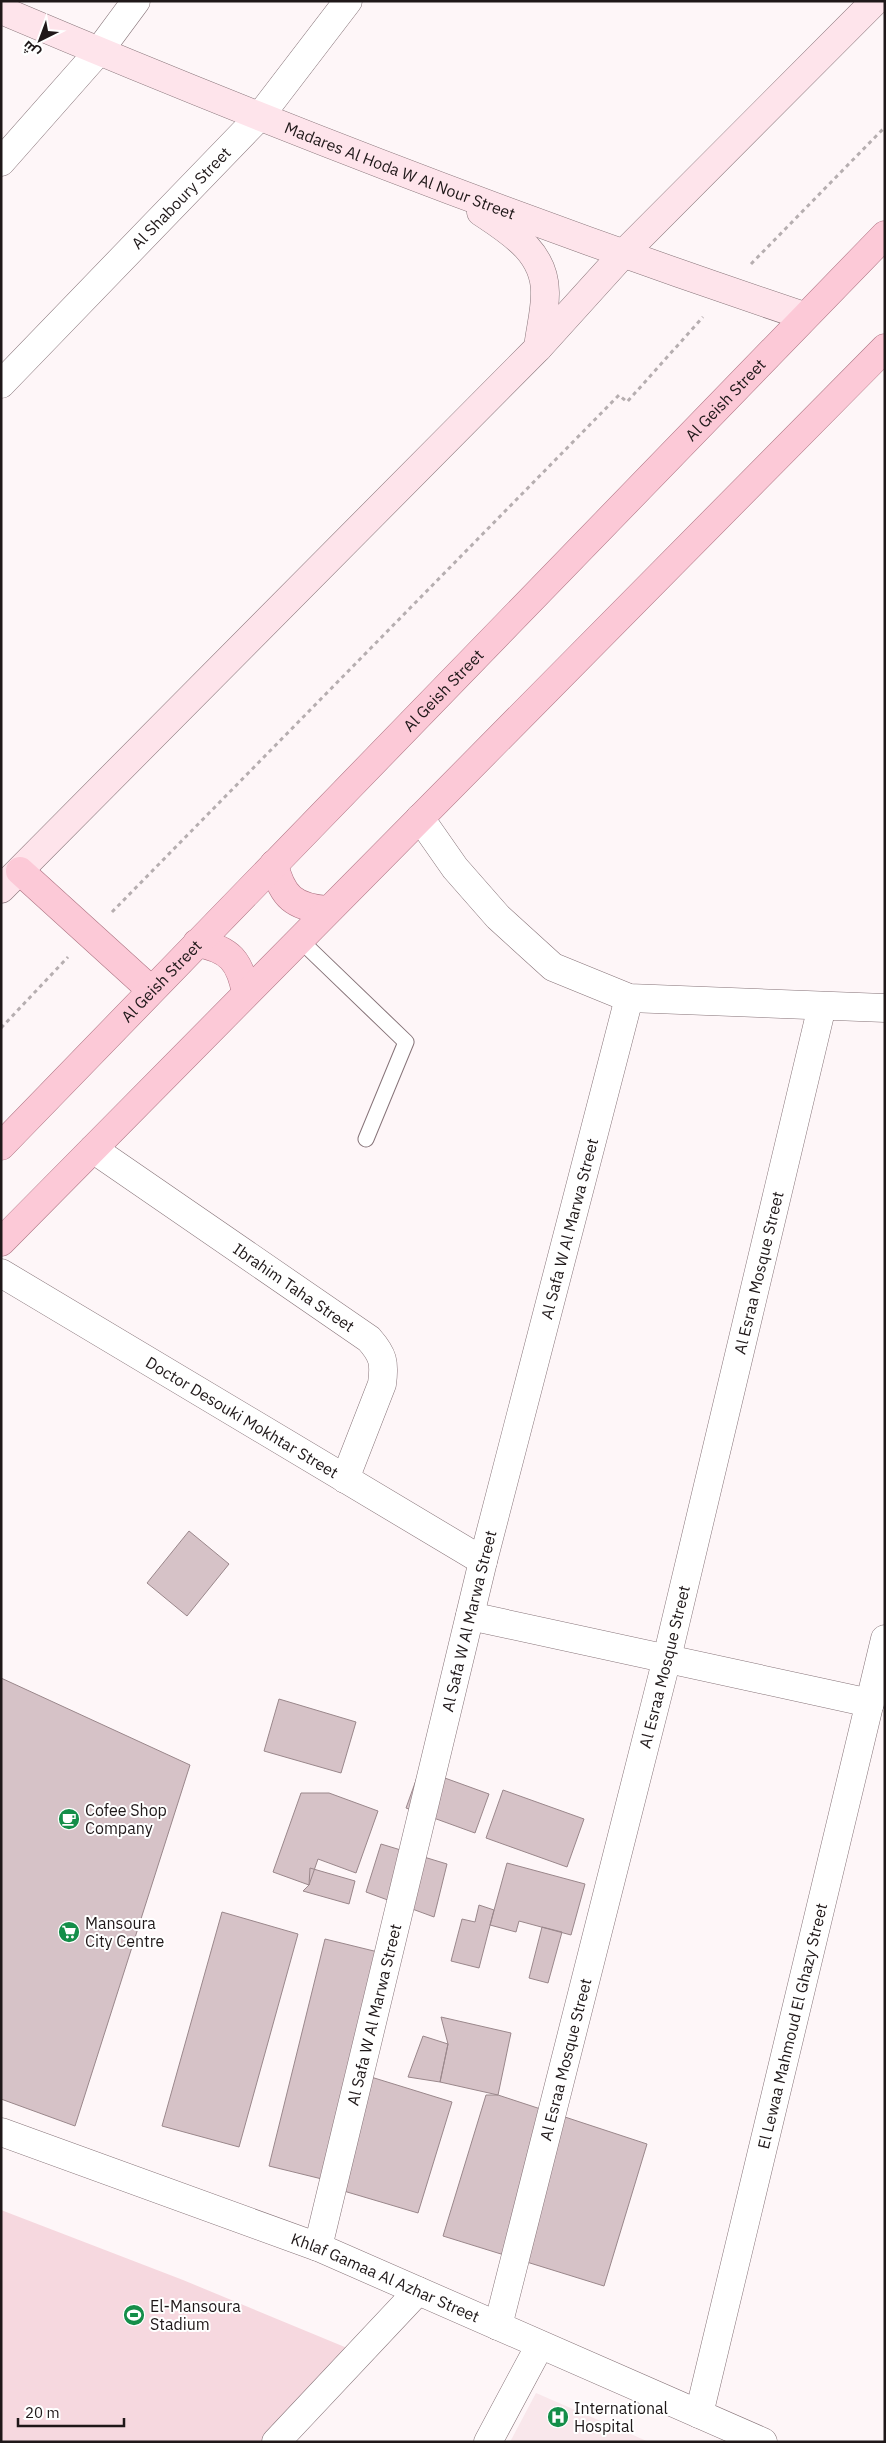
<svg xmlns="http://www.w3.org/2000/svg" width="886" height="2443" font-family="'IBM Plex Sans',Cairo,sans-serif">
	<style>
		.built { fill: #f9e7eb }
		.green { fill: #f6d8df }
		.building { fill: #d6c2c7; stroke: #9a878b }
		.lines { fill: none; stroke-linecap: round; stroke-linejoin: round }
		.lane-casing { stroke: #867378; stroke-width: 17 }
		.street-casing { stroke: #867378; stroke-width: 29 }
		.secondary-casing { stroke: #867378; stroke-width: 29 }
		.primary-casing { stroke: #ad7483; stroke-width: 29 }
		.path { stroke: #b6aeb0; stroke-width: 3; stroke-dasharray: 4 4; stroke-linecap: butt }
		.lane { stroke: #fff; stroke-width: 15 }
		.street { stroke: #fff; stroke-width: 28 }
		.secondary { stroke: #fee4eb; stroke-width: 28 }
		.primary { stroke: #fcc9d7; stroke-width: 28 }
		.labels { text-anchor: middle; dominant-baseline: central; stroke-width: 4; stroke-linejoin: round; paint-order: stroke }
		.street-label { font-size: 16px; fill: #1f1819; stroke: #fff }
		.poi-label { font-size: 16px; fill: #1f1819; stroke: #fff; text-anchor: start }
	</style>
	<rect width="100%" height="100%" fill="#fef6f8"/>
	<path class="built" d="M 536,2393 L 649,2442 L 510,2442 Z"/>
	<path class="green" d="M 1,2210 L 183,2280 L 352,2350 L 263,2442 L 1,2442 Z"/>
	<path class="building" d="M 189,1531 L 229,1564 L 187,1616 L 147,1583 Z
		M 1,1678 L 190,1765 L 75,2126 L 1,2099 Z
		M 279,1699 L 356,1722 L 341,1773 L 264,1751 Z
		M 420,1769 L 489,1794 L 475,1833 L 406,1808 Z
		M 503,1790 L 584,1819 L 567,1867 L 486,1838 Z
		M 301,1793 L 329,1793 L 378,1811 L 356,1873 L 318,1859 L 309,1885 L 273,1872 Z
		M 381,1844 L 447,1864 L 434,1917 L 366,1892 Z
		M 507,1863 L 585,1884 L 571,1935 L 519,1921 L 516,1932 L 490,1925 Z
		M 310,1868 L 355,1881 L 349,1904 L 303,1891 L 309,1885 Z
		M 479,1905 L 494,1910 L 479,1968 L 451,1961 L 462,1919 L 475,1922 Z
		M 222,1912 L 298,1934 L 239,2147 L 162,2126 Z
		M 542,1927 L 562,1932 L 548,1983 L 529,1978 Z
		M 325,1939 L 378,1952 L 322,2179 L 269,2166 Z
		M 441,2017 L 511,2033 L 498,2095 L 440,2082 L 448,2044 Z
		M 423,2036 L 448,2044 L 440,2082 L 408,2077 Z
		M 371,2077 L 452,2102 L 418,2213 L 337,2189 Z
		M 486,2095 L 498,2095 L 647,2144 L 604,2286 L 443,2236 Z"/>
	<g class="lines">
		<g class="lane-casing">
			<path id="lane" d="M 299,939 L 406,1042 L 366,1139"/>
		</g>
		<g class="street-casing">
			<g id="street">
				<path d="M 1,162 L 99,51 L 136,1"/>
				<path id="s1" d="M 1,384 L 260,116 L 348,1"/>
				<path d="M 420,818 L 455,868 L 498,917 L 553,967 L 629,998 L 885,1008"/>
				<path id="s2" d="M 93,1149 L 369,1339 C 383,1355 385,1362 382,1384 L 345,1479"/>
				<path id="s3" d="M 1,1273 L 483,1561"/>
				<path d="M 470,1616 L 870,1703"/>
				<path id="s4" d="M 1,2132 L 318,2247 L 763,2442"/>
				<path id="s5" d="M 318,2247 L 483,1561 L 629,998"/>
				<path id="s6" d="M 498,2326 L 667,1658 L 822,1006"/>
				<path id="s7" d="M 699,2414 L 885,1639"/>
				<path d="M 276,2442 L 418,2291"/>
				<path d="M 488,2442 L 540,2345"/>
			</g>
		</g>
		<g class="secondary-casing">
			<g id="secondary">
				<path id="s8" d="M 1,10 C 265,122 532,225 804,316"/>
				<path d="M 481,212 C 511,232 546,253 545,294 C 545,312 540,330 538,348"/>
				<path d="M 1,889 L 538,348 L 624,253 L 875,1"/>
			</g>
		</g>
		<g class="primary-casing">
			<g id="primary">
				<path d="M 274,864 C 282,897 294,907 327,910"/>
				<path d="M 20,871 L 151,990"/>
				<path d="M 197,943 C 230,949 240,961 246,993"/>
				<path id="s9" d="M 1,1146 L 885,235"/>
				<path d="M 1,1242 L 885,348"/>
			</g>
		</g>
		<path class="path" d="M 751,264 L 885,127
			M 112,912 L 619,395 L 627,402 L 703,317
			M 1,1028 L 68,957"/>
		<use href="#lane" class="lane"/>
		<use href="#street" class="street"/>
		<use href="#secondary" class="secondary"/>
		<use href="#primary" class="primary"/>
	</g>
	<defs>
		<g id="cafe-disc" transform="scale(1.125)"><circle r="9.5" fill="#148e49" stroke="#fff"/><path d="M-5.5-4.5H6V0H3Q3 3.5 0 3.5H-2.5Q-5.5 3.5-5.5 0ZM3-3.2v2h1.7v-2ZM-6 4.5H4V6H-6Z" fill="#fff"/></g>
		<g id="supermarket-disc" transform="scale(1.125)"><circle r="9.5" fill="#148e49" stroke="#fff"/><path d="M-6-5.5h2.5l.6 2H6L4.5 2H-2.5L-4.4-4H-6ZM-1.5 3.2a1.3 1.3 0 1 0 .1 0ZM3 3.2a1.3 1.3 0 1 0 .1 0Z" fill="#fff"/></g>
		<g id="stadium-disc" transform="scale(1.125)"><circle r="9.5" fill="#148e49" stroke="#fff"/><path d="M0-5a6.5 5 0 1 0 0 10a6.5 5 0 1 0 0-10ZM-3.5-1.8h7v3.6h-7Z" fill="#fff"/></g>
		<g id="hospital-disc" transform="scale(1.125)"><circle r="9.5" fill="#148e49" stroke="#fff"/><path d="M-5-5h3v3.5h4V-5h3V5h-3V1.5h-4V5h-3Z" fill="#fff"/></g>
	</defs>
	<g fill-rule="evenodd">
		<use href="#cafe-disc" x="69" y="1819"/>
		<use href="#supermarket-disc" x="69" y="1932"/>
		<use href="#stadium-disc" x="134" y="2315"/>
		<use href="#hospital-disc" x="558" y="2417"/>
	</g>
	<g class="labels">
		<g class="street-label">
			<text stroke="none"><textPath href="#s8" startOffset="430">Madares Al Hoda W Al Nour Street</textPath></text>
			<text stroke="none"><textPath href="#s1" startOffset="259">Al Shaboury Street</textPath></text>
			<text stroke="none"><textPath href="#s9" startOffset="1040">Al Geish Street</textPath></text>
			<text stroke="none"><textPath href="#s9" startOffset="635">Al Geish Street</textPath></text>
			<text stroke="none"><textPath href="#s9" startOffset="230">Al Geish Street</textPath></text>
			<text stroke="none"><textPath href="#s5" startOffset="1049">Al Safa W Al Marwa Street</textPath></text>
			<text stroke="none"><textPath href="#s6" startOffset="1085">Al Esraa Mosque Street</textPath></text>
			<text stroke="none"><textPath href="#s2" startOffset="244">Ibrahim Taha Street</textPath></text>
			<text stroke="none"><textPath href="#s3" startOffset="281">Doctor Desouki Mokhtar Street</textPath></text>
			<text stroke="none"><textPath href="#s5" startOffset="644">Al Safa W Al Marwa Street</textPath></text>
			<text stroke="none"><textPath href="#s6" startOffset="680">Al Esraa Mosque Street</textPath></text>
			<text stroke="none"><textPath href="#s5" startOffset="239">Al Safa W Al Marwa Street</textPath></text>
			<text stroke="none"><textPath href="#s7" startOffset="399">El Lewaa Mahmoud El Ghazy Street</textPath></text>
			<text stroke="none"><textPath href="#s6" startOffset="275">Al Esraa Mosque Street</textPath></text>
			<text stroke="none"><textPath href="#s4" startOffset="411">Khlaf Gamaa Al Azhar Street</textPath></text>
		</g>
		<g class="poi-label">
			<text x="85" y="1810">Cofee Shop<tspan x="85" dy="18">Company</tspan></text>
			<text x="85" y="1923">Mansoura<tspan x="85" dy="18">City Centre</tspan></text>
			<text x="150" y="2306">El-Mansoura<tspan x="150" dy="18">Stadium</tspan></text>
			<text x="574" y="2408">International<tspan x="574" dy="18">Hospital</tspan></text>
		</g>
	</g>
	<rect width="886" height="2443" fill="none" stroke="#1f1819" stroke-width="5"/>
	<g transform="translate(40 40) rotate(222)" stroke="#ffffff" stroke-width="4" paint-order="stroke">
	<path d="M0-4L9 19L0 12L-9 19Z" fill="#1f1819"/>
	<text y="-8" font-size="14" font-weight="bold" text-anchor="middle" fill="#1f1819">ش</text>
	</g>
	<path d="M18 2418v8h106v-8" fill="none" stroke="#1f1819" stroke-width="2.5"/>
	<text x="25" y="2418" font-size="15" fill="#1f1819" stroke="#ffffff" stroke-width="4" paint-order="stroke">20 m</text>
</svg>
